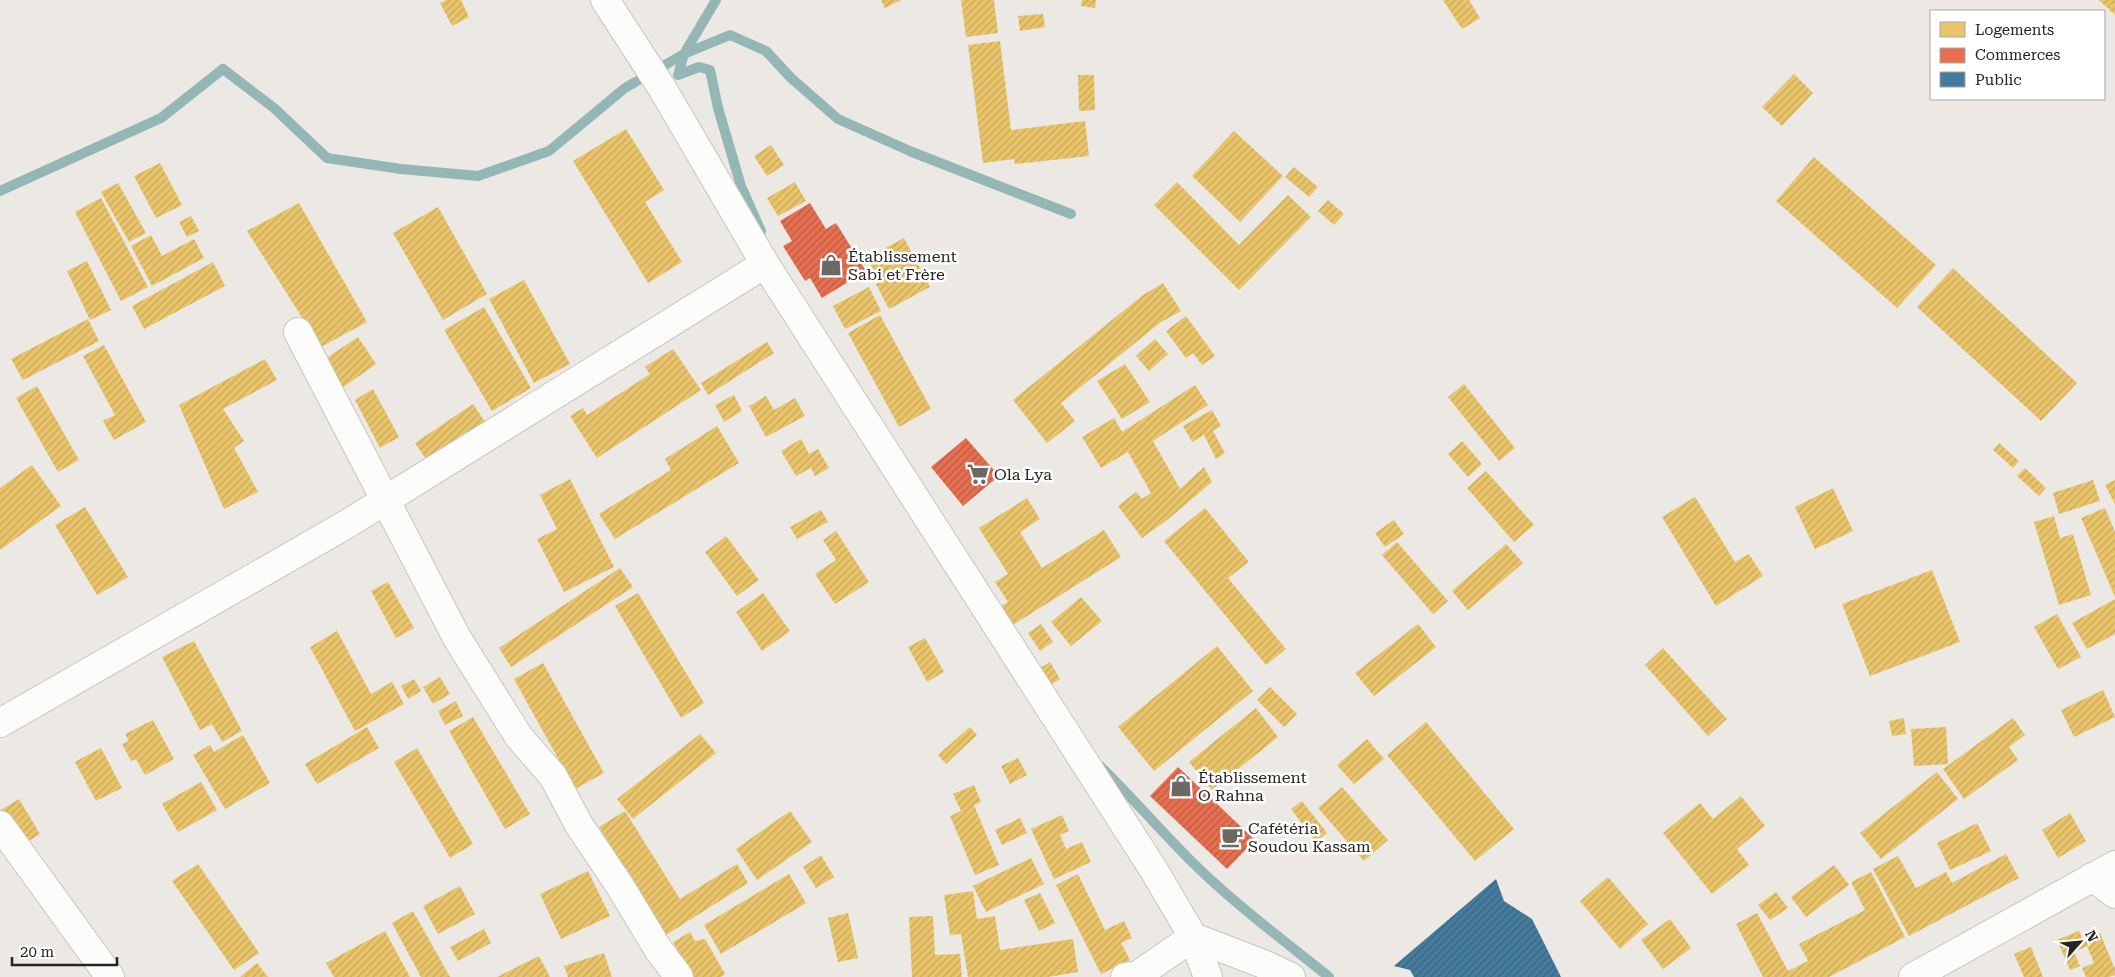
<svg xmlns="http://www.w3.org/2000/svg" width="2115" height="977" font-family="'Roboto Serif',serif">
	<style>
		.homes { fill: url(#homes-hatch) }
		.shops { fill: url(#shops-hatch) }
		.public { fill: url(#public-hatch) }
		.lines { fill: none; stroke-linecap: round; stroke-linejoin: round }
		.stream { stroke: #94b7b6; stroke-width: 10 }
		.street-casing { stroke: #c8c5c1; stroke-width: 30 }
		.street { stroke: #fcfcfb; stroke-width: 28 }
		.labels { text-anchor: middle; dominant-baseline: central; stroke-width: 5; stroke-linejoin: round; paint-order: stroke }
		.poi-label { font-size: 16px; fill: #272421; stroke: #fff; text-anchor: start }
	</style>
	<defs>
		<pattern id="homes-hatch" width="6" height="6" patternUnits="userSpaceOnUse" patternTransform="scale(1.25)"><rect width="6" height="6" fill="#e9c46a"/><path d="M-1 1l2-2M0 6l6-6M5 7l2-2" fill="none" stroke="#c8a85c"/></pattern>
		<pattern id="shops-hatch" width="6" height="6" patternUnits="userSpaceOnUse" patternTransform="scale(1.25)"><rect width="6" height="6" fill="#e76f51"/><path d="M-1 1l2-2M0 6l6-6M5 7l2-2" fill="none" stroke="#bb5b43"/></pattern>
		<pattern id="public-hatch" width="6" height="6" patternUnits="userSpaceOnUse" patternTransform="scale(1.25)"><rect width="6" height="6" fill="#457b9d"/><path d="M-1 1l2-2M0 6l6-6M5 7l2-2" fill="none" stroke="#3a6580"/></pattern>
	</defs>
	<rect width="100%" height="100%" fill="#ece9e4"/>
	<path class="homes" d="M 446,0 L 461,0 L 469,17 L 452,26 L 440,3 Z
		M 881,0 L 901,0 L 885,8 Z
		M 961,0 L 994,0 L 998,33 L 966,37 Z
		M 1082,0 L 1096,0 L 1095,8 L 1081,6 Z
		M 1443,0 L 1469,0 L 1480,18 L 1462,29 Z
		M 2099,0 L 2115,0 L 2115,15 Z
		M 1043,14 L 1045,27 L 1020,31 L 1018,16 Z
		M 1000,41 L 1011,130 L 1085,121 L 1089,156 L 1015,164 L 1014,159 L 983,163 L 968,45 Z
		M 1794,74 L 1813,93 L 1782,126 L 1762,107 Z
		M 1078,75 L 1094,75 L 1095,110 L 1079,111 Z
		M 626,129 L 664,190 L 645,202 L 682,262 L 648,283 L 573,161 Z
		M 1234,131 L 1283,176 L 1240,222 L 1192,176 Z
		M 771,145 L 784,165 L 767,176 L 754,156 Z
		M 1814,157 L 1936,265 L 1897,308 L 1776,201 Z
		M 160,163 L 182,205 L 156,218 L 134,176 Z
		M 1294,167 L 1318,187 L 1309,197 L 1285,177 Z
		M 795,182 L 806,201 L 778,216 L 767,198 Z
		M 1177,182 L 1239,245 L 1288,195 L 1311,217 L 1239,290 L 1154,205 Z
		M 118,183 L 146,233 L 129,242 L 101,192 Z
		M 101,198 L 148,287 L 121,301 L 75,212 Z
		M 1328,200 L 1344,214 L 1334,225 L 1318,211 Z
		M 299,203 L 367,322 L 321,347 L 247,231 Z
		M 438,207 L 487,294 L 443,320 L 393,233 Z
		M 191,216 L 199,231 L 187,237 L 179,222 Z
		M 151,235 L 162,256 L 194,239 L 204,258 L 152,286 L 131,246 Z
		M 904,238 L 930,287 L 889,309 L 876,284 L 880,282 L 867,258 Z
		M 87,261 L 111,310 L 90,320 L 67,271 Z
		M 213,262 L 225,286 L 144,329 L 132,306 Z
		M 1953,268 L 2077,383 L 2041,421 L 1917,307 Z
		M 524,280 L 570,364 L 534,383 L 489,299 Z
		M 1163,283 L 1181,311 L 1161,322 L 1061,403 L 1075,421 L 1047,443 L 1013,400 L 1143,295 Z
		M 869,287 L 881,311 L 845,329 L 833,306 Z
		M 484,307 L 531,388 L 492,411 L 444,330 Z
		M 880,315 L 931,409 L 899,427 L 848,333 Z
		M 1186,316 L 1215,356 L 1202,365 L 1193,353 L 1186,358 L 1166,331 Z
		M 88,319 L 99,341 L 23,380 L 11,359 Z
		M 358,337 L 376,364 L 342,388 L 322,361 Z
		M 1155,339 L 1168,354 L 1149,371 L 1136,356 Z
		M 767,342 L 774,353 L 708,395 L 701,383 Z
		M 104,345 L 146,422 L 114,440 L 103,421 L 115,415 L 83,356 Z
		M 673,349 L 701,390 L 597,458 L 570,416 L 583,408 L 587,415 L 650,374 L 645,367 Z
		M 265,359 L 277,380 L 223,409 L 244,441 L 234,448 L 258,492 L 224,509 L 179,405 Z
		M 1125,364 L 1150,402 L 1122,419 L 1097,381 Z
		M 1464,384 L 1515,448 L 1499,461 L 1448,397 Z
		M 1195,385 L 1208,405 L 1153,441 L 1180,489 L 1204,467 L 1212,482 L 1166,521 L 1142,538 L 1118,506 L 1136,492 L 1142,499 L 1151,493 L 1128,452 L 1101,468 L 1082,437 L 1114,418 L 1122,432 Z
		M 37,386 L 79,460 L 58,472 L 16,398 Z
		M 373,389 L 399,437 L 380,448 L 355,400 Z
		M 734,395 L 742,411 L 724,422 L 715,405 Z
		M 766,396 L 774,410 L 795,398 L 805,416 L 766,437 L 749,406 Z
		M 473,404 L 486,423 L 428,462 L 415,443 Z
		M 1212,410 L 1221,426 L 1213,431 L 1225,453 L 1216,459 L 1204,435 L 1192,442 L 1183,426 Z
		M 717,426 L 739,463 L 615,539 L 599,514 L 671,470 L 665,459 Z
		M 801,439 L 809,454 L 818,449 L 829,468 L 815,476 L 811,468 L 796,476 L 781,451 Z
		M 1462,441 L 1482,464 L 1468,477 L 1448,454 Z
		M 1999,443 L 2019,461 L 2013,468 L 1993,450 Z
		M 32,465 L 61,506 L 0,550 L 0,488 Z
		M 2025,468 L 2046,488 L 2039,496 L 2017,476 Z
		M 1486,471 L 1534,525 L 1514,542 L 1467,488 Z
		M 570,479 L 614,567 L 564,592 L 537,539 L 557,529 L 540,495 Z
		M 2093,480 L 2100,501 L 2059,514 L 2053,493 Z
		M 2115,480 L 2115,504 L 2105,485 Z
		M 1833,488 L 1853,531 L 1815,549 L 1795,507 Z
		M 1695,497 L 1735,562 L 1749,554 L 1763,576 L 1716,606 L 1662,517 Z
		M 1027,498 L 1040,519 L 1020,532 L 1042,568 L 1104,530 L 1121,557 L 1008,628 L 996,609 L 1008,602 L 995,582 L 1008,574 L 979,528 Z
		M 85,507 L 128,577 L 97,595 L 55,525 Z
		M 1205,508 L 1249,562 L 1228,578 L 1286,649 L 1266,665 L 1164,541 Z
		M 2105,508 L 2115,532 L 2115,597 L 2081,518 Z
		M 821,510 L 828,522 L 797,539 L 790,527 Z
		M 2054,516 L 2060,538 L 2073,534 L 2091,595 L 2059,605 L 2034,522 Z
		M 1394,520 L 1404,534 L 1385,547 L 1375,533 Z
		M 836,531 L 869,582 L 835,604 L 815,574 L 836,560 L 823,540 Z
		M 726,536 L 759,580 L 737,596 L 705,552 Z
		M 1397,542 L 1448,601 L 1433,614 L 1382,555 Z
		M 1506,544 L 1523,563 L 1468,610 L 1452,591 Z
		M 620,568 L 633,587 L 511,667 L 499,648 Z
		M 1932,570 L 1960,642 L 1870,676 L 1842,604 Z
		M 388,582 L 414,628 L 396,638 L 371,591 Z
		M 638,593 L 704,703 L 681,718 L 615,606 Z
		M 763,593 L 790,631 L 762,651 L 736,612 Z
		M 1081,597 L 1102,621 L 1071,646 L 1051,622 Z
		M 2115,599 L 2115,634 L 2087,649 L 2072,623 Z
		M 2057,614 L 2081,657 L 2058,669 L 2034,627 Z
		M 1041,624 L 1053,642 L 1040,651 L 1028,633 Z
		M 1418,624 L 1436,647 L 1374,696 L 1355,673 Z
		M 337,631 L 371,694 L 392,682 L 404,704 L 355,731 L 310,647 Z
		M 925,638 L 944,672 L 927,682 L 908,647 Z
		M 194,641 L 242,731 L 222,742 L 212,724 L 200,730 L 162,657 Z
		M 1217,646 L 1253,691 L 1154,771 L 1118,727 Z
		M 1663,648 L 1727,719 L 1708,736 L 1645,665 Z
		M 1050,662 L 1060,679 L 1049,686 L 1038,669 Z
		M 543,663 L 604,773 L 575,789 L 514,679 Z
		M 440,677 L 450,694 L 433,704 L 423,687 Z
		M 414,679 L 421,691 L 408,699 L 401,686 Z
		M 1270,687 L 1297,714 L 1284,727 L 1257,700 Z
		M 2103,690 L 2115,717 L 2074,737 L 2061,710 Z
		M 456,701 L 463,716 L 445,725 L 438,711 Z
		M 1256,708 L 1278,737 L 1212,790 L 1189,762 Z
		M 473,717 L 530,814 L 505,829 L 449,731 Z
		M 1904,718 L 1906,734 L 1892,736 L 1889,721 Z
		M 2013,718 L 2025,735 L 2009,747 L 2018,760 L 1964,799 L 1943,769 Z
		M 153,720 L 174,759 L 145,775 L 136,759 L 131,761 L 122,744 L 129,741 L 125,734 Z
		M 1426,722 L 1514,829 L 1475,861 L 1387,755 Z
		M 367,727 L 379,748 L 317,784 L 305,764 Z
		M 970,727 L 977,735 L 946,764 L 938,755 Z
		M 1946,727 L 1948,764 L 1914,766 L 1911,729 Z
		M 700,734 L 716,753 L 633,819 L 617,799 Z
		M 243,735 L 270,783 L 225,809 L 193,755 L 210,745 L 214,752 Z
		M 1367,739 L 1384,759 L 1354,784 L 1337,765 Z
		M 101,748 L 122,788 L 96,801 L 75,762 Z
		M 417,748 L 473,844 L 450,858 L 394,762 Z
		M 1018,758 L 1027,775 L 1010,784 L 1001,766 Z
		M 1937,772 L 1958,799 L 1881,859 L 1860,833 Z
		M 201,782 L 217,810 L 178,832 L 162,804 Z
		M 974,785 L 981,802 L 974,805 L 999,865 L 975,875 L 950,816 L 961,811 L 953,794 Z
		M 1342,787 L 1388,840 L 1364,861 L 1318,808 Z
		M 1741,796 L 1765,826 L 1737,849 L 1749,865 L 1712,894 L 1663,833 L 1700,803 L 1713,819 Z
		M 19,799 L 40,834 L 22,845 L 1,810 Z
		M 1302,801 L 1327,833 L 1316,842 L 1291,809 Z
		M 625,811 L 680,899 L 737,864 L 748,883 L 666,935 L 599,827 Z
		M 790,811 L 812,842 L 757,880 L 736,849 Z
		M 2070,813 L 2086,841 L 2058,858 L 2042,830 Z
		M 1062,815 L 1069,831 L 1060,835 L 1066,849 L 1082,842 L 1091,862 L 1054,879 L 1031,829 Z
		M 1020,818 L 1027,833 L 1002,845 L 995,830 Z
		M 1977,823 L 1991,851 L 1950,870 L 1937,843 Z
		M 2006,854 L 2019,878 L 1909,936 L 1873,869 L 1898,856 L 1916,888 L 1946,872 L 1952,883 Z
		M 821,855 L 834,877 L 816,888 L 803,867 Z
		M 1031,858 L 1044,884 L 986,912 L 973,886 Z
		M 198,864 L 259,953 L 234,970 L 172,881 Z
		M 1834,865 L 1849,885 L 1806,917 L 1791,897 Z
		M 588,871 L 610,916 L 561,939 L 540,894 Z
		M 1871,872 L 1905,937 L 1829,977 L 1763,977 L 1736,924 L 1757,913 L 1788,971 L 1808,961 L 1799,944 L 1865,910 L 1851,882 Z
		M 789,874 L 806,903 L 721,954 L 704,925 Z
		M 1078,874 L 1105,930 L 1124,921 L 1132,938 L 1121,943 L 1130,960 L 1101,974 L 1056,885 Z
		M 1608,877 L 1648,924 L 1620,949 L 1580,901 Z
		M 460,886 L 475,914 L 438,934 L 423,906 Z
		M 973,891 L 977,919 L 995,916 L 1000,950 L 1073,939 L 1078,972 L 1048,977 L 968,977 L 961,934 L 950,935 L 944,895 Z
		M 1776,892 L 1788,908 L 1770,920 L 1758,905 Z
		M 1040,893 L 1055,923 L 1039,931 L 1024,900 Z
		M 413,911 L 450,977 L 421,977 L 392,923 Z
		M 848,913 L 858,958 L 838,962 L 828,918 Z
		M 933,916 L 935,955 L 960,954 L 962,977 L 912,977 L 909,917 Z
		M 1670,919 L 1691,948 L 1663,969 L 1641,940 Z
		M 484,929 L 491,943 L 458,961 L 450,947 Z
		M 385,931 L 410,977 L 334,977 L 326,963 Z
		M 2079,931 L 2083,940 L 2100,933 L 2115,969 L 2115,975 L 2109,977 L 2086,977 L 2082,968 L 2094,963 L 2087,946 L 2074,952 L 2080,966 L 2070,970 L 2057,940 Z
		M 690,932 L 695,941 L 705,939 L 725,974 L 721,977 L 693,977 L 673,942 Z
		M 2031,947 L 2043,977 L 2024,977 L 2014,954 Z
		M 604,953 L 612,977 L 568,977 L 564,966 Z
		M 539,956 L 550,977 L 497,977 Z
		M 257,963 L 268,977 L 240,977 Z"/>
	<path class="shops" d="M 810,203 L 826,229 L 836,223 L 866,271 L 822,298 L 810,278 L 805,281 L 783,246 L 792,241 L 780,221 Z
		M 966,438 L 999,476 L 963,506 L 931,467 Z
		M 1178,767 L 1255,840 L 1227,869 L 1150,796 Z"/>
	<path class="public" d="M 1496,879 L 1504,901 L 1532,919 L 1561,977 L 1414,977 L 1410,970 L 1394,966 Z"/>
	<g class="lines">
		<path class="stream" d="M 716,0 L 684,54 L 678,75 L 699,67 L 710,70 L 718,108 L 741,186 L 761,231
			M 0,191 L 161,118 L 223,69 L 274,108 L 327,158 L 401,169 L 478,176 L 549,151 L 625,88 L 684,54 L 730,35 L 766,51 L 791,78 L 838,119 L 912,152 L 1071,214
			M 1100,766 C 1131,796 1159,829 1189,859 C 1232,902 1282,939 1329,977"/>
		<g class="street-casing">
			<path id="street" d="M 605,0 L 662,88 L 765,264 L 1155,872 L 1193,937 L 1208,977
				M 298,332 L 457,638 L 519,737 L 553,776 L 579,825 L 620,886 L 658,949 L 679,977
				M 0,723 L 347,524 L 765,264
				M 0,825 L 110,977
				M 2092,877 L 2115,894
				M 1125,977 L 1138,975 L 1193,937 L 1266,965 L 1291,977
				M 1913,977 L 2115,865"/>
		</g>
		<use href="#street" class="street"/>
	</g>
	<defs>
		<g id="shop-bare" transform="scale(1.725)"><path d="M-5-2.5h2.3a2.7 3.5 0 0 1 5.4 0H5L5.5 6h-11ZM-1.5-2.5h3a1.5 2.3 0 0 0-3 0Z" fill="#6c6965" stroke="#fff" stroke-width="2.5" paint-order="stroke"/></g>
		<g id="supermarket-bare" transform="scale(1.725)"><path d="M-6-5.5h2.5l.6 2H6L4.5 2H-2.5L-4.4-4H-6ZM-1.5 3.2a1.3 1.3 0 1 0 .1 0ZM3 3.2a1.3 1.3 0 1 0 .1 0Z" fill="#6c6965" stroke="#fff" stroke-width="2.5" paint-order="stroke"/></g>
		<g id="cafe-bare" transform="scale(1.725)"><path d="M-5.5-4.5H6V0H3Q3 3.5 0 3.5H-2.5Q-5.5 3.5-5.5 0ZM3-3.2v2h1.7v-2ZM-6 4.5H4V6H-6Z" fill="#6c6965" stroke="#fff" stroke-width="2.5" paint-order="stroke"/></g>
	</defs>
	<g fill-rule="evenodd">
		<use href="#shop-bare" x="831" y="265"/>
		<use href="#supermarket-bare" x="978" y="474"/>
		<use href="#shop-bare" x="1181" y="786"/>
		<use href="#cafe-bare" x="1232" y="837"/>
	</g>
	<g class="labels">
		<g class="poi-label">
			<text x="848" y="256">Établissement<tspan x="848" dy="18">Sabi et Frère</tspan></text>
			<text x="994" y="474">Ola Lya</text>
			<text x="1198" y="777">Établissement<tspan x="1198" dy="18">O Rahna</tspan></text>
			<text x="1248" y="828">Cafétéria<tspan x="1248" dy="18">Soudou Kassam</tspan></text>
		</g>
	</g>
	<rect x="1930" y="10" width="175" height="90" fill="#ffffff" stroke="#a9a7a6"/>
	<rect x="1940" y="22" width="25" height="15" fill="#e9c46a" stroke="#a9a7a6"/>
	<text x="1975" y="35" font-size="15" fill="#272421">Logements</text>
	<rect x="1940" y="48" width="25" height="15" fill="#e76f51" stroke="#a9a7a6"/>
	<text x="1975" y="60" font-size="15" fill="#272421">Commerces</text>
	<rect x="1940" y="72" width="25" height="15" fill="#457b9d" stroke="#a9a7a6"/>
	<text x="1975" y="85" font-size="15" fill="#272421">Public</text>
	<g transform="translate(2080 942) rotate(63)" stroke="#ffffff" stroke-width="4" paint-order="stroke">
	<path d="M0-4L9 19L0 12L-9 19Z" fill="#272421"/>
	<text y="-8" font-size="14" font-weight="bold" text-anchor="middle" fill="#272421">N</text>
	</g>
	<path d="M12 957v8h105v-8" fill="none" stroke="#272421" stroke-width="2.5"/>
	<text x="20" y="957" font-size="15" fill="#272421" stroke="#ffffff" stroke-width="4" paint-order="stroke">20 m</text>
</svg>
